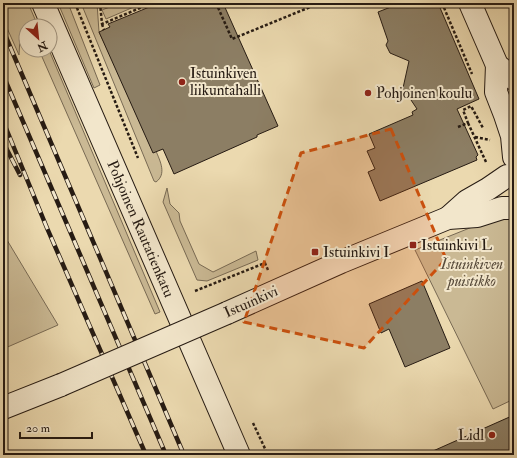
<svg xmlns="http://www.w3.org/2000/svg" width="517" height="458" font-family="'IM FELL Double Pica',serif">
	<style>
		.green { fill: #cab994; stroke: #786a54 }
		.building { fill: #8c7e64; stroke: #261b13 }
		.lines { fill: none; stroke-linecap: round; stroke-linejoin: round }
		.secondary-casing { stroke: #261b13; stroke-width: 24 }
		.path { stroke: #261b13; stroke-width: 2.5; stroke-dasharray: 3 2; stroke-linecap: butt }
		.secondary { stroke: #f2e6cb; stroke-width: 22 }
		.rail-casing { stroke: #261b13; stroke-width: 4.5 }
		.rail { stroke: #f2e6cb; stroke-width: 3; stroke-dasharray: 9; stroke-linecap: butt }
		.secondary-bridge-casing { stroke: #261b13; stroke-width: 24; stroke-linecap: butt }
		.secondary-bridge { stroke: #f2e6cb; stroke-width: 22 }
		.marked { fill: #cb500d; fill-opacity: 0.2; stroke: #cb500d; stroke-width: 3; stroke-dasharray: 8 5; stroke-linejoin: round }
		.poi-dot { fill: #8f2418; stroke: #f2e6cb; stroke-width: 1.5 }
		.labels { text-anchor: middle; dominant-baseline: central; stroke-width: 4; stroke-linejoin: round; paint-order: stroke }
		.poi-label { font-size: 15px; fill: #261b13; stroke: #f2e6cb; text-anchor: start }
		.street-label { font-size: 15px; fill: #261b13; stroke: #f2e6cb }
		.park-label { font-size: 15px; font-style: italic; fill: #574a3a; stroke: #f2e6cb }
	</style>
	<rect width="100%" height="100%" fill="#ebd9af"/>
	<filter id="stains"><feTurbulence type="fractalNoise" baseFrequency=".005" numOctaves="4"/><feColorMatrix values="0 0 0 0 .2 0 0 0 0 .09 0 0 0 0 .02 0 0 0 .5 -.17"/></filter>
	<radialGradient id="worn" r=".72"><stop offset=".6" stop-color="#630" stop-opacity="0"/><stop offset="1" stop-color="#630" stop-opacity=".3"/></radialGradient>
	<path class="green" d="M 3,3 L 28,3 L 38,26 L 26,26 L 26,34 L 20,37 L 19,55 L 3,19 Z
		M 58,3 L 68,3 L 100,85 L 94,88 Z
		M 81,3 L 97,3 L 99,32 L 156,151 C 160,161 167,174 156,182 L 154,181 Z
		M 120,3 L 143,3 L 106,19 L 102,10 Z
		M 39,50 L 49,50 L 160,312 L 155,314 Z
		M 167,188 L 170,204 L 179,213 L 180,221 L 199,264 L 213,272 L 256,251 L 258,260 L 207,281 L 197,280 L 163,202 Z
		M 505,218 L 514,220 L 514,399 L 493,409 L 415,250 L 492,219 Z
		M 3,235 L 7,240 L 58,325 L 3,349 Z"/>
	<path class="building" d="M 159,3 L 223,3 L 278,126 L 257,135 L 257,137 L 174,174 L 163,149 L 153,153 L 99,32 L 110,27 L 108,24 Z
		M 401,3 L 438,3 L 479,99 L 457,109 L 478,155 L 476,157 L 477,160 L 380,201 L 368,172 L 375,169 L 367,151 L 375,148 L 369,134 L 413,115 L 412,112 L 417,109 L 403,88 L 409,61 L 390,53 L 386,45 L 388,41 L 378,12 Z
		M 422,281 L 450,348 L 405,367 L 389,329 L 381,333 L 369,304 Z
		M 514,415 L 514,455 L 424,455 Z"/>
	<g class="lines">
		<g class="secondary-casing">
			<g id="secondary">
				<path id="s1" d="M 43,3 L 239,455"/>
				<path d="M 470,3 L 497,65 L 514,79"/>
				<path d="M 497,65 L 496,92 L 505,115 L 512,136 L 514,157"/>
				<path d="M 448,218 L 467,201 L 488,189 L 507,176"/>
				<path d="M 227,313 L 341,262 L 448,218 L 477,216 L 502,208 L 514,208"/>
				<path d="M 3,408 L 61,385"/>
			</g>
		</g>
		<path class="path" d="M 75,3 L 138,158
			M 100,3 L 102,24 L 152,3
			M 216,3 L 232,39 L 320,3
			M 442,3 L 472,74
			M 102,24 L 104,30
			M 468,123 L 486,162
			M 458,127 L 468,123 L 463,110 L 471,106 L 483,128
			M 475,137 L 490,140
			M 195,291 L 265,263 L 268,270
			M 253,423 L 268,455"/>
		<use href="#secondary" class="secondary"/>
		<g class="rail-casing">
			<path id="rail" d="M 3,30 L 184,455
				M 3,75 L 166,455
				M 3,121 L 47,228 L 146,455
				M 3,142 L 20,175"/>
		</g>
		<use href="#rail" class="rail"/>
		<g class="secondary-bridge-casing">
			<path id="secondary-bridge" d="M 61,385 L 227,313"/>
		</g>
		<use href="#secondary-bridge" class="secondary-bridge"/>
	</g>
	<path class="marked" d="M 391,129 L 446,259 L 364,348 L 244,322 L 301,153 Z"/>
	<g class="poi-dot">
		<circle cx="182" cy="82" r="4"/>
		<circle cx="368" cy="93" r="4"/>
		<rect x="409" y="241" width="8" height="8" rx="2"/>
		<rect x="311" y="248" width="8" height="8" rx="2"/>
		<circle cx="492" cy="435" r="4"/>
	</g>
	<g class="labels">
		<g class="poi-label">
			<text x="190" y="73">Istuinkiven<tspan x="190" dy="17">liikuntahalli</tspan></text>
			<text x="376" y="93">Pohjoinen koulu</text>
			<text x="421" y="245">Istuinkivi L</text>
			<text x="323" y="252">Istuinkivi I</text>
			<text x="484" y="435" text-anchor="end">Lidl</text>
		</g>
		<g class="street-label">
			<text stroke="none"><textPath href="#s1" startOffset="246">Pohjoinen Rautatienkatu</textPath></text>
			<text transform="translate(251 302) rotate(-24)">Istuinkivi</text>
		</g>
		<g class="park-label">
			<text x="472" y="264">Istuinkiven<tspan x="472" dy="17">puistikko</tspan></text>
		</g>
	</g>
	<rect width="517" height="458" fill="none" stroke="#ebd9af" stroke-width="16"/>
	<rect x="4" y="4" width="509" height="450" fill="none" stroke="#261b13" stroke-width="2"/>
	<rect x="8" y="8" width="501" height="442" fill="none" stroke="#261b13"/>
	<g transform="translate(38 38) rotate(153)"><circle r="19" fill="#f2e6cb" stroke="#a09581"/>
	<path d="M0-3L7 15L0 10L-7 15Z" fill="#8f2418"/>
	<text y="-6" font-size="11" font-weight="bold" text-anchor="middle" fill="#261b13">N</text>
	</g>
	<path d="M20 432v6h72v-6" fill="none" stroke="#261b13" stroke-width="2"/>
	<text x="26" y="432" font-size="12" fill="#261b13" stroke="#f2e6cb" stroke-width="3" paint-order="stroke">20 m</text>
	<rect width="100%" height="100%" filter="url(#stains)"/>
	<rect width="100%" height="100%" fill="url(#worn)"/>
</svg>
